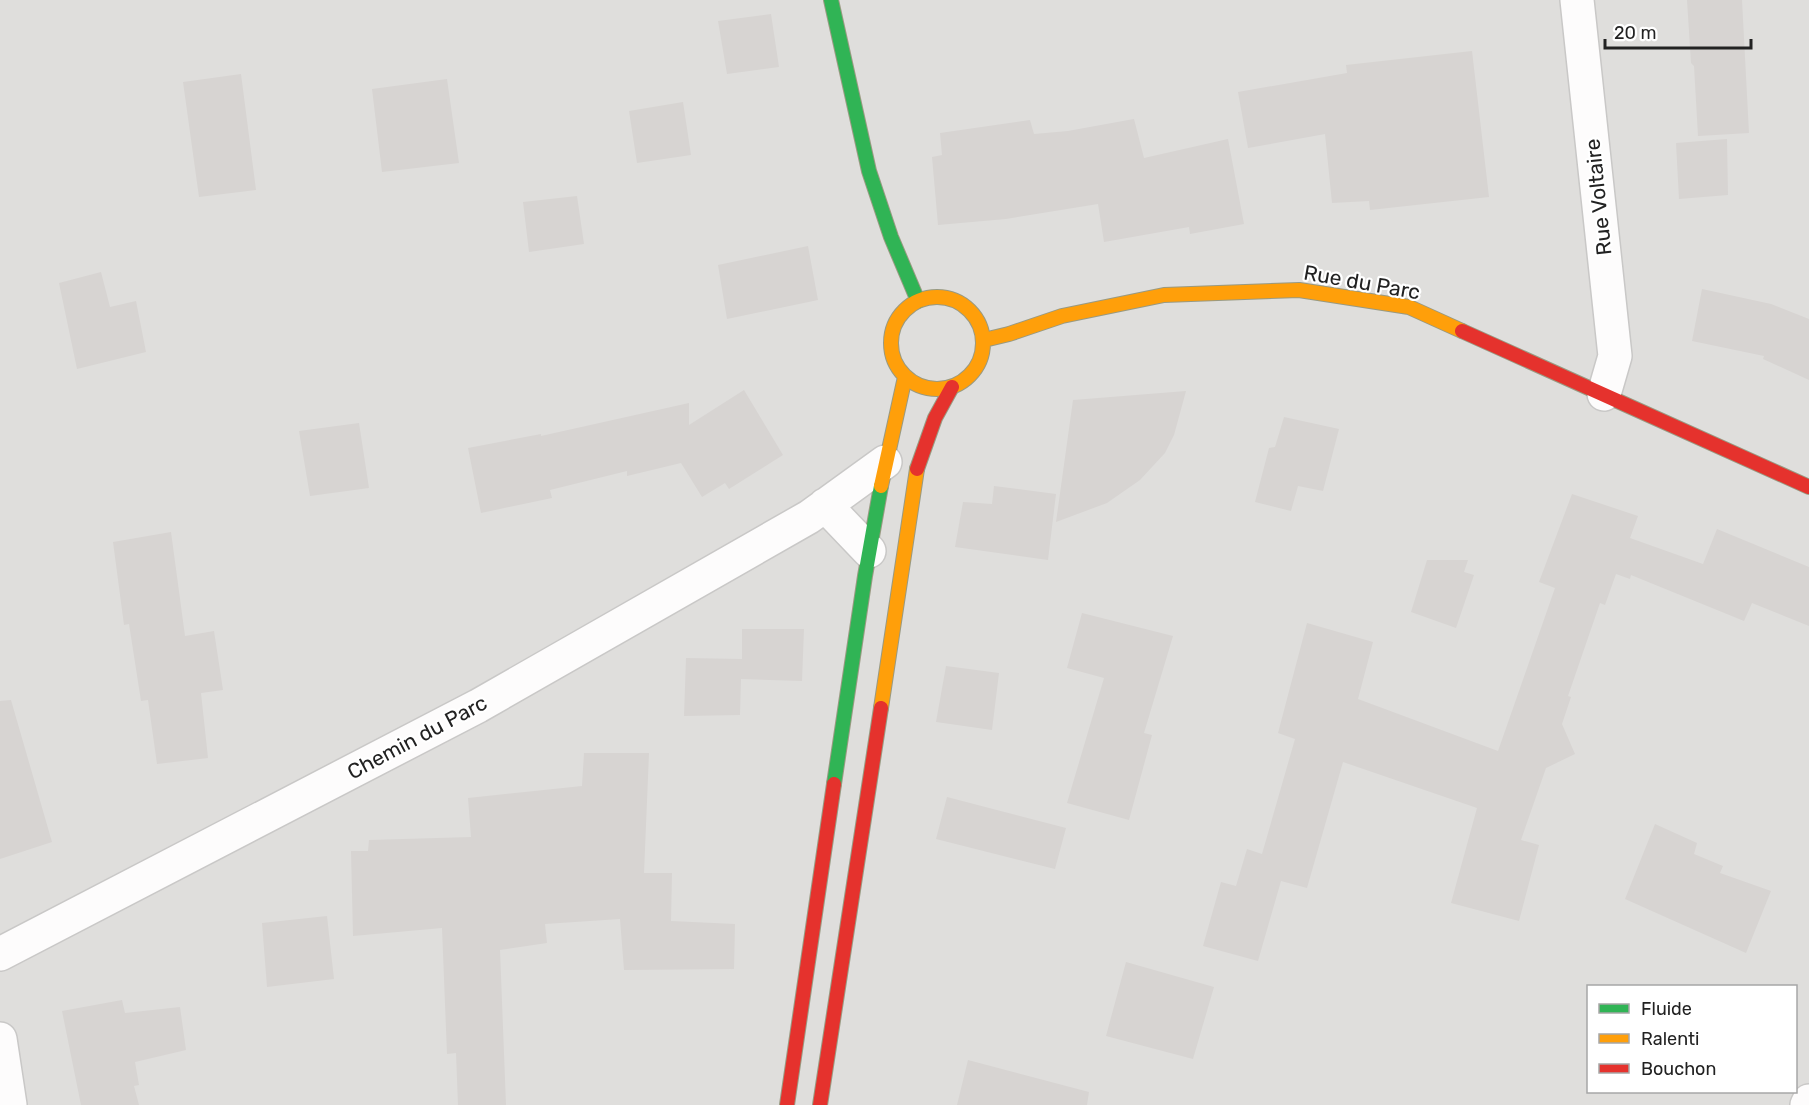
<svg xmlns="http://www.w3.org/2000/svg" width="1809" height="1105" font-family="Rubik,sans-serif">
	<style>
		.residential { fill: #dfdedc; fill-rule: evenodd }
		.building { fill: #d7d4d2 }
		.lines { fill: none; stroke-linecap: round; stroke-linejoin: round }
		.street-casing { stroke: #c9c8c7; stroke-width: 36 }
		.fast-casing { stroke: #999a82; stroke-width: 16 }
		.slow-casing { stroke: #999a82; stroke-width: 16 }
		.jam-casing { stroke: #999a82; stroke-width: 16 }
		.street { stroke: #fdfcfc; stroke-width: 33 }
		.fast { stroke: #30b455; stroke-width: 14 }
		.slow { stroke: #ff9f0a; stroke-width: 14 }
		.jam { stroke: #e5322d; stroke-width: 14 }
		.labels { text-anchor: middle; dominant-baseline: central; stroke-width: 4.5; stroke-linejoin: round; paint-order: stroke }
		.street-label { font-size: 21px; fill: #222; stroke: #fff }
	</style>
	<rect width="100%" height="100%" fill="#f0eeeb"/>
	<path class="residential" d="M 0,0 L 1809,0 L 1809,1105 L 0,1105 ZM 1588,986 L 1796,986 L 1796,1092 L 1588,1092 Z"/>
	<path class="building" d="M 1687,0 L 1742,0 L 1749,133 L 1698,136 L 1694,66 L 1691,63 Z
		M 771,14 L 779,67 L 727,74 L 718,21 Z
		M 1472,51 L 1489,197 L 1370,210 L 1369,201 L 1332,203 L 1325,134 L 1248,148 L 1238,92 L 1347,73 L 1346,65 Z
		M 241,74 L 256,190 L 199,197 L 183,82 Z
		M 447,79 L 459,163 L 382,172 L 372,89 Z
		M 683,102 L 691,155 L 637,163 L 629,111 Z
		M 1134,119 L 1144,158 L 1228,139 L 1244,224 L 1190,234 L 1189,227 L 1104,242 L 1098,204 L 1006,219 L 938,225 L 932,157 L 942,155 L 940,133 L 1030,120 L 1034,134 L 1068,131 Z
		M 1727,139 L 1728,195 L 1679,199 L 1676,143 Z
		M 577,196 L 584,244 L 529,252 L 523,202 Z
		M 808,246 L 818,300 L 727,319 L 718,265 Z
		M 101,272 L 110,307 L 136,301 L 146,352 L 77,369 L 59,283 Z
		M 1702,289 L 1771,304 L 1809,319 L 1809,380 L 1763,359 L 1764,356 L 1692,341 Z
		M 744,390 L 783,455 L 729,489 L 725,483 L 702,497 L 681,463 L 627,476 L 627,471 L 550,490 L 552,498 L 481,513 L 468,448 L 541,434 L 541,436 L 689,403 L 689,425 Z
		M 1186,391 L 1174,435 L 1165,453 L 1140,480 L 1107,503 L 1056,522 L 1073,400 Z
		M 1284,417 L 1339,429 L 1323,491 L 1298,486 L 1291,511 L 1255,502 L 1269,448 L 1275,447 Z
		M 359,423 L 369,488 L 310,496 L 299,431 Z
		M 994,486 L 1056,494 L 1048,560 L 955,547 L 963,502 L 992,504 Z
		M 1572,494 L 1638,516 L 1630,538 L 1703,564 L 1717,529 L 1809,567 L 1809,626 L 1752,603 L 1744,621 L 1631,575 L 1630,579 L 1616,574 L 1605,605 L 1600,603 L 1568,696 L 1571,697 L 1562,724 L 1575,754 L 1546,768 L 1521,840 L 1539,845 L 1519,921 L 1451,903 L 1477,808 L 1343,762 L 1307,888 L 1281,881 L 1258,961 L 1203,946 L 1221,882 L 1236,886 L 1247,849 L 1262,854 L 1295,739 L 1278,733 L 1307,623 L 1373,642 L 1358,699 L 1498,751 L 1555,588 L 1539,582 Z
		M 171,532 L 185,636 L 214,631 L 223,690 L 201,693 L 208,758 L 157,764 L 148,700 L 141,701 L 129,624 L 124,625 L 113,542 Z
		M 1427,560 L 1468,560 L 1464,572 L 1474,575 L 1456,628 L 1411,612 Z
		M 1082,613 L 1173,636 L 1144,733 L 1152,735 L 1129,820 L 1067,803 L 1104,678 L 1067,668 Z
		M 742,629 L 804,629 L 802,681 L 741,679 L 740,715 L 684,716 L 686,658 L 742,659 Z
		M 946,666 L 999,673 L 992,730 L 936,722 Z
		M 11,700 L 52,842 L 0,859 L 0,701 Z
		M 584,753 L 649,753 L 644,873 L 672,873 L 671,921 L 735,924 L 734,969 L 624,970 L 620,919 L 545,924 L 547,943 L 500,950 L 506,1105 L 458,1105 L 456,1053 L 447,1054 L 442,928 L 353,936 L 351,851 L 368,851 L 369,840 L 471,837 L 468,798 L 582,786 Z
		M 947,797 L 1066,828 L 1055,869 L 936,839 Z
		M 1655,824 L 1697,843 L 1694,854 L 1723,866 L 1720,873 L 1771,891 L 1746,953 L 1625,899 Z
		M 327,916 L 334,979 L 267,987 L 262,923 Z
		M 1126,962 L 1214,987 L 1193,1059 L 1106,1036 Z
		M 122,1000 L 125,1013 L 180,1007 L 186,1050 L 135,1062 L 139,1085 L 134,1086 L 139,1105 L 81,1105 L 62,1011 Z
		M 968,1060 L 1089,1092 L 1087,1105 L 957,1105 Z"/>
	<g class="lines">
		<g class="street-casing">
			<path id="street" d="M 1577,0 L 1615,356 L 1604,394
				M 825,505 L 869,551
				M 0,954 L 478,706 L 809,517 L 885,462
				M 0,1039 L 10,1105
				M 1807,1105 L 1809,1101"/>
		</g>
		<g class="fast-casing">
			<path id="fast" d="M 831,0 L 869,171 L 891,237 L 918,301
				M 834,784 L 865,576 L 881,486"/>
		</g>
		<g class="slow-casing">
			<path id="slow" d="M891 343a46 46 0 1 1 92 0a46 46 0 1 1-92 0Z
				M 984,340 L 1009,334 L 1062,316 L 1164,295 L 1299,290 L 1409,307 L 1462,331
				M 881,486 L 905,377
				M 881,708 L 917,469"/>
		</g>
		<g class="jam-casing">
			<path id="jam" d="M 1462,331 L 1809,487
				M 917,469 L 935,418 L 952,387
				M 787,1105 L 834,784
				M 820,1105 L 881,708"/>
		</g>
		<use href="#street" class="street"/>
		<use href="#fast" class="fast"/>
		<use href="#slow" class="slow"/>
		<use href="#jam" class="jam"/>
	</g>
	<g class="labels">
		<g class="street-label">
			<text transform="translate(1598 197) rotate(-96)">Rue Voltaire</text>
			<text transform="translate(1362 282) rotate(10)">Rue du Parc</text>
			<text transform="translate(417 737) rotate(-28)">Chemin du Parc</text>
		</g>
	</g>
	<rect x="1587" y="985" width="210" height="108" fill="#ffffff" stroke="#a7a7a7" stroke-width="1.5"/>
	<rect x="1599" y="1004" width="30" height="9" fill="#30b455" stroke="#a7a7a7" stroke-width="1.5"/>
	<text x="1641" y="1015" font-size="18" fill="#222222">Fluide</text>
	<rect x="1599" y="1034" width="30" height="9" fill="#ff9f0a" stroke="#a7a7a7" stroke-width="1.5"/>
	<text x="1641" y="1045" font-size="18" fill="#222222">Ralenti</text>
	<rect x="1599" y="1064" width="30" height="9" fill="#e5322d" stroke="#a7a7a7" stroke-width="1.5"/>
	<text x="1641" y="1075" font-size="18" fill="#222222">Bouchon</text>
	<path d="M1605 39v9h146v-9" fill="none" stroke="#222222" stroke-width="3"/>
	<text x="1614" y="39" font-size="18" fill="#222222" stroke="#ffffff" stroke-width="4.5" paint-order="stroke">20 m</text>
</svg>
